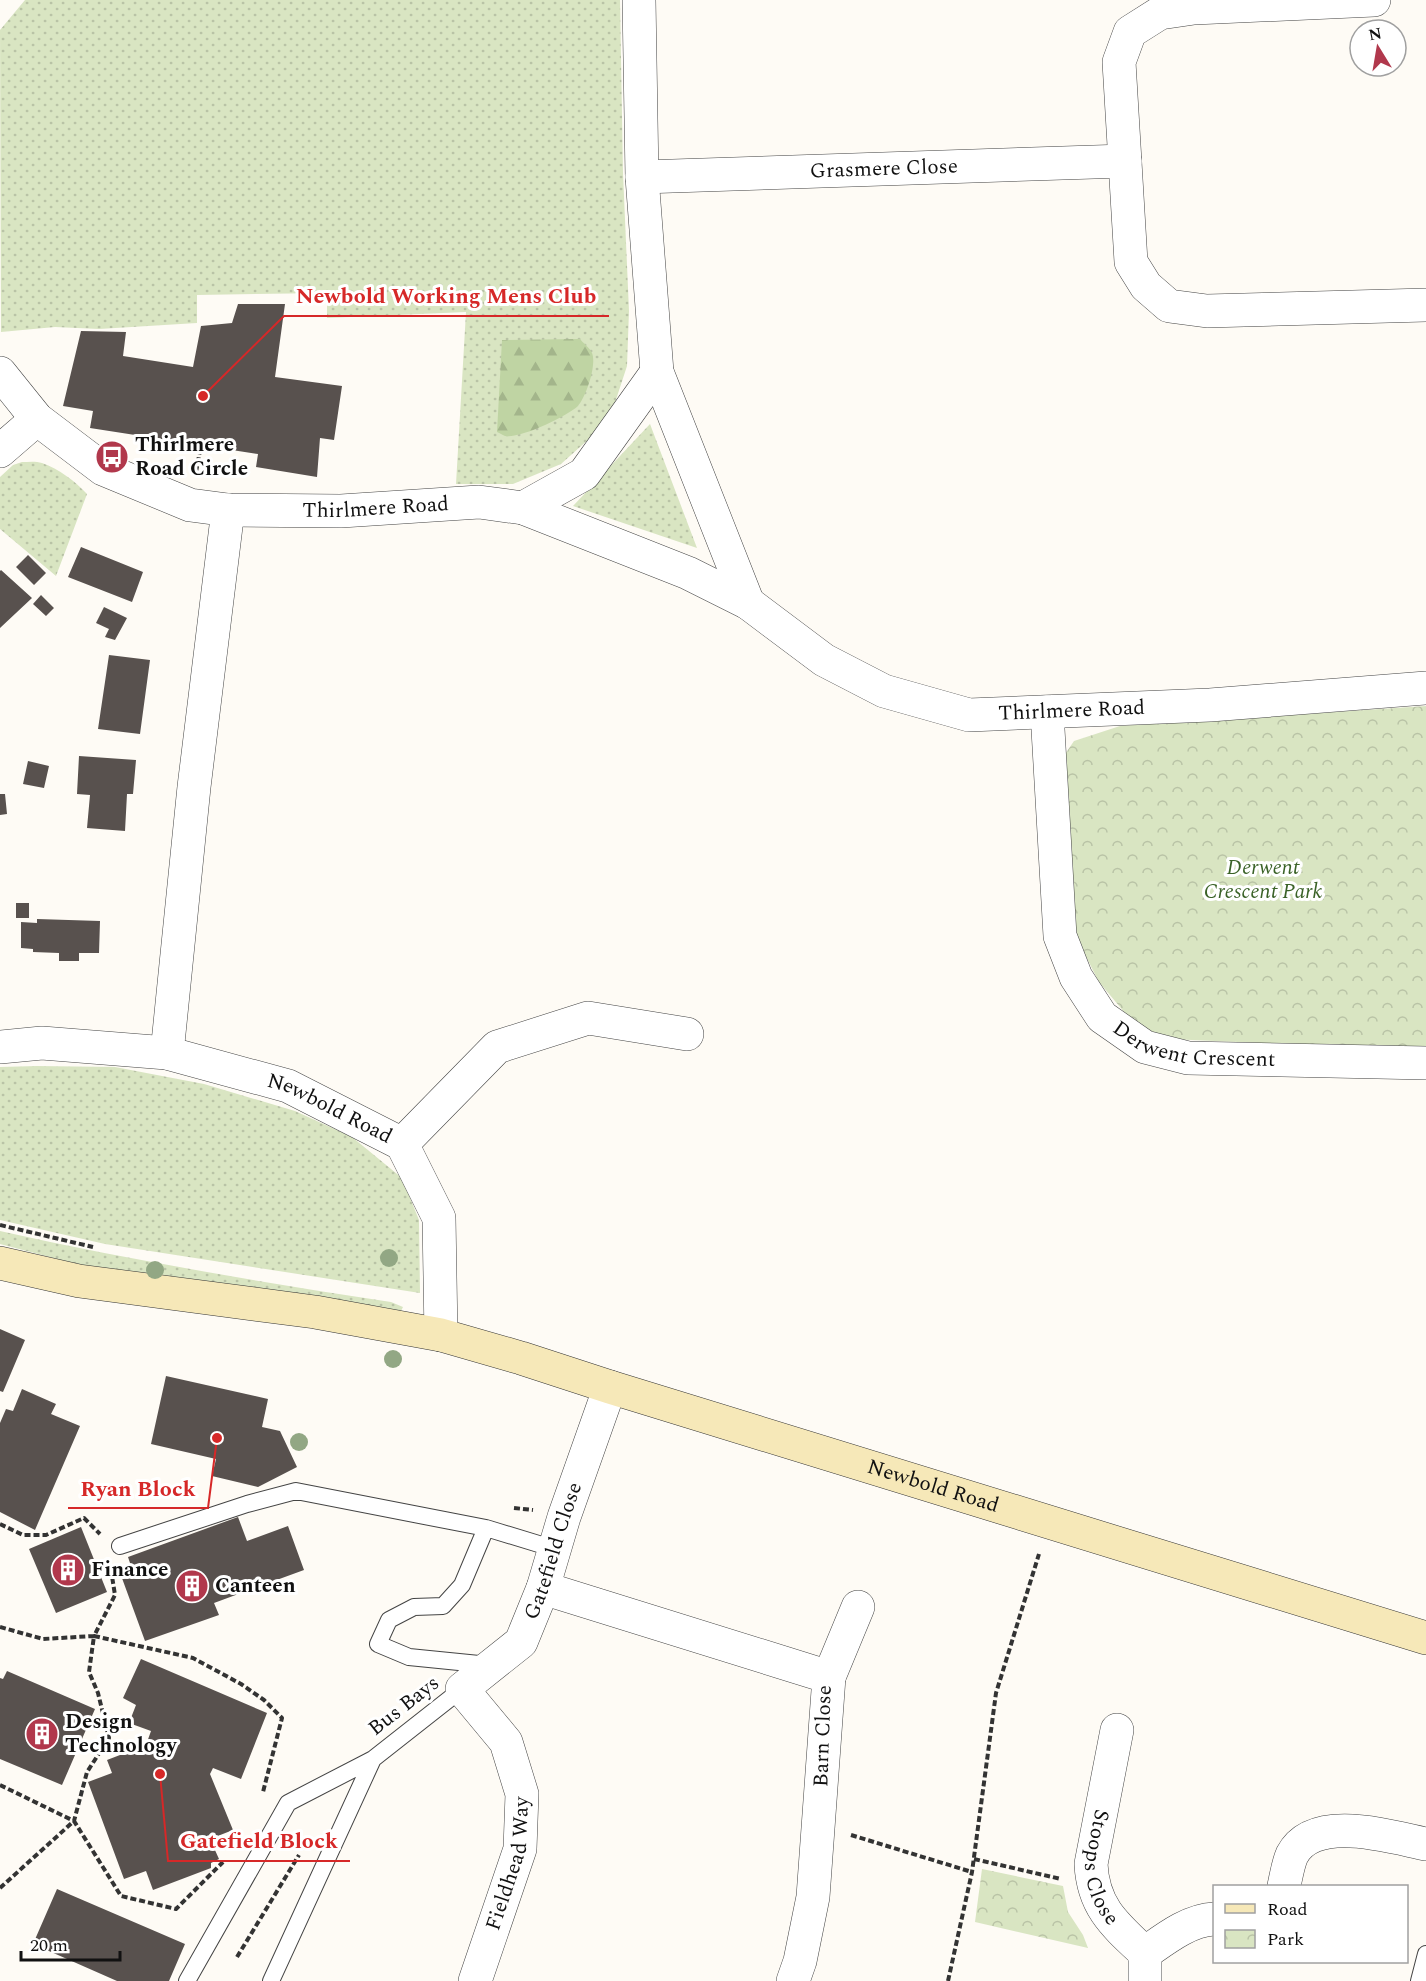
<svg xmlns="http://www.w3.org/2000/svg" width="1426" height="1981" font-family="Spectral,serif">
	<style>
		.grass { fill: url(#grass-dots) }
		.forest { fill: url(#forest-firs) }
		.park { fill: url(#park-crowns) }
		.building { fill: #58514e }
		.lines { fill: none; stroke-linecap: round; stroke-linejoin: round }
		.service-casing { stroke: #444; stroke-width: 18 }
		.minor-casing { stroke: #444; stroke-width: 34 }
		.secondary-casing { stroke: #333; stroke-width: 34 }
		.path { stroke: #333; stroke-width: 4; stroke-dasharray: 6 3; stroke-linecap: butt }
		.service { stroke: #fff; stroke-width: 16 }
		.minor { stroke: #fff; stroke-width: 33 }
		.secondary { stroke: #f6e8b8; stroke-width: 33 }
		.tree { fill: #92a784 }
		.labels { text-anchor: middle; dominant-baseline: central; stroke-width: 6; stroke-linejoin: round; paint-order: stroke }
		.street-label { font-size: 21px; fill: #111; stroke: #fff }
		.poi-label { font-size: 21px; font-weight: bold; fill: #111; stroke: #fff; text-anchor: start }
		.park-label { font-size: 21px; font-style: italic; fill: #3a6227; stroke: #fff }
		.leader { fill: none; stroke: #d62828; stroke-width: 2 }
		.callout-dot { fill: #d62828; stroke: #fff; stroke-width: 2 }
		.callout-label { font-size: 22px; text-anchor: middle; font-weight: bold; fill: #d62828; stroke: #fff; stroke-width: 6; stroke-linejoin: round; paint-order: stroke }
	</style>
	<defs>
		<pattern id="grass-dots" width="8" height="8" patternUnits="userSpaceOnUse" patternTransform="scale(1.5)"><rect width="8" height="8" fill="#d9e5c2"/><path d="M2 2h.1M6 6h.1" fill="none" stroke="#b9c3a6" stroke-width="1.8" stroke-linecap="round"/></pattern>
		<pattern id="forest-firs" width="22" height="20" patternUnits="userSpaceOnUse" patternTransform="scale(1.5)"><rect width="22" height="20" fill="#bfd4a3"/><path d="M5 1l3.5 6h-7zM16 11l3.5 6h-7z" fill="#a3b58b"/></pattern>
		<pattern id="park-crowns" width="20" height="18" patternUnits="userSpaceOnUse" patternTransform="scale(1.5)"><rect width="20" height="18" fill="#d9e5c2"/><path d="M2 6a3 3 0 1 1 6 0M12 15a3 3 0 1 1 6 0" fill="none" stroke="#b9c3a6"/></pattern>
	</defs>
	<rect width="100%" height="100%" fill="#fefbf5"/>
	<path class="grass" d="M 25,0 L 620,0 L 623,173 L 629,311 L 627,366 L 609,421 L 561,464 L 513,484 L 456,484 L 466,312 L 327,318 L 327,293 L 197,295 L 197,323 L 99,329 L 55,327 L 1,332 L 0,30 Z
		M 650,424 L 697,548 L 573,506 Z
		M 22,462 C 28,462 36,461 42,463 C 59,469 75,481 87,494 L 56,576 L 0,529 L 0,477 L 13,465 Z
		M 37,1066 L 115,1067 L 204,1084 L 295,1111 L 352,1137 L 402,1178 L 419,1220 L 420,1293 L 105,1244 L 0,1220 L 0,1067 Z
		M 0,1231 C 129,1260 260,1282 391,1302 L 403,1307 L 400,1313 L 88,1267 L 0,1244 Z"/>
	<path class="forest" d="M 580,339 C 583,343 590,348 592,353 C 597,365 586,397 578,406 C 567,416 520,439 505,436 C 502,435 500,433 497,432 L 502,340 Z"/>
	<path class="park" d="M 1426,706 L 1426,1050 L 1146,1038 L 1099,982 L 1076,937 L 1061,760 L 1074,741 L 1120,726 Z
		M 982,1869 L 1063,1886 L 1068,1912 L 1083,1935 L 1088,1948 L 975,1922 Z"/>
	<path class="building" d="M 238,304 L 285,304 L 275,377 L 342,386 L 334,440 L 320,438 L 317,477 L 256,467 L 258,454 L 90,428 L 93,411 L 63,406 L 81,331 L 126,332 L 123,356 L 193,367 L 201,326 L 232,323 Z
		M 81,547 L 143,572 L 132,602 L 68,577 Z
		M 28,555 L 46,573 L 34,585 L 16,567 Z
		M 1,570 L 32,598 L 0,628 L 0,571 Z
		M 41,595 L 54,608 L 46,616 L 33,604 Z
		M 104,607 L 127,618 L 115,640 L 105,637 L 109,629 L 96,623 Z
		M 109,655 L 150,660 L 140,734 L 98,729 Z
		M 79,756 L 136,760 L 133,794 L 127,794 L 125,831 L 87,828 L 90,795 L 77,794 Z
		M 28,761 L 49,766 L 44,788 L 23,784 Z
		M 0,794 L 5,794 L 7,814 L 0,815 Z
		M 16,903 L 29,903 L 29,918 L 16,918 Z
		M 37,919 L 100,921 L 99,953 L 79,953 L 79,961 L 59,961 L 59,953 L 33,952 L 33,949 L 21,948 L 21,922 L 37,923 Z
		M 0,1329 L 25,1340 L 3,1392 L 0,1391 Z
		M 166,1376 L 268,1399 L 262,1427 L 280,1431 L 297,1467 L 258,1487 L 212,1476 L 216,1459 L 151,1444 Z
		M 22,1389 L 56,1404 L 51,1414 L 80,1426 L 35,1530 L 0,1512 L 0,1423 L 6,1409 L 13,1411 Z
		M 238,1517 L 247,1541 L 288,1526 L 304,1570 L 214,1603 L 219,1615 L 145,1641 L 119,1570 L 131,1566 L 128,1557 Z
		M 81,1527 L 107,1592 L 56,1613 L 29,1549 Z
		M 141,1659 L 267,1713 L 241,1779 L 213,1768 L 210,1774 L 233,1830 L 210,1839 L 219,1859 L 211,1863 L 211,1868 L 153,1890 L 146,1871 L 124,1879 L 88,1782 L 112,1773 L 107,1760 L 146,1745 L 151,1731 L 129,1723 L 136,1705 L 123,1698 Z
		M 7,1671 L 95,1709 L 62,1785 L 0,1759 L 0,1678 L 3,1679 Z
		M 57,1889 L 185,1944 L 169,1981 L 117,1981 L 33,1944 Z"/>
	<g class="lines">
		<g class="service-casing">
			<path id="service" d="M 486,1528 L 462,1585 L 443,1606 L 414,1607 L 389,1620 L 378,1644 L 409,1657 L 489,1665
				M 120,1546 L 247,1504 L 296,1491 L 486,1528 L 555,1549
				M 187,1981 L 288,1803 L 373,1759 L 462,1689
				M 271,1981 L 373,1759
				M 1419,1981 L 1426,1954"/>
		</g>
		<g class="minor-casing">
			<g id="minor">
				<path d="M 639,0 L 642,177 L 657,372 L 748,603"/>
				<path d="M 1374,0 L 1194,8 L 1160,13 L 1130,32 L 1119,62 L 1131,262 L 1146,286 L 1169,306 L 1207,311 L 1426,305"/>
				<path id="s1" d="M 642,177 L 1125,161"/>
				<path id="s2" d="M 0,373 L 37,419 L 103,469 L 190,505 L 228,510 L 341,511 L 479,502 L 523,508 L 688,573 L 748,603 L 824,660 L 884,691 L 969,715 L 1210,705 L 1426,688"/>
				<path d="M 0,451 L 37,419"/>
				<path d="M 523,508 L 584,474 L 657,372"/>
				<path id="s3" d="M 1047,712 L 1060,936 L 1076,977 L 1102,1017 L 1145,1047 L 1188,1058 L 1426,1063"/>
				<path id="s4" d="M 0,1047 L 42,1043 L 167,1053 L 288,1086 L 402,1144 L 439,1218 L 441,1335"/>
				<path d="M 167,1053 L 194,787 L 228,510"/>
				<path d="M 402,1144 L 497,1047 L 588,1018 L 687,1034"/>
				<path d="M 543,1588 L 829,1677 L 813,1897 L 800,1961 L 793,1981"/>
				<path d="M 829,1677 L 858,1607"/>
				<path id="s5" d="M 1117,1730 L 1091,1864 C 1093,1907 1115,1925 1145,1953"/>
				<path d="M 1284,1886 C 1286,1877 1288,1864 1292,1855 C 1314,1813 1391,1837 1426,1844"/>
				<path id="s6" d="M 475,1981 L 520,1849 L 522,1794 L 506,1742 L 462,1689 L 521,1642 L 543,1588 L 564,1517 L 610,1387"/>
				<path d="M 1145,1981 L 1145,1953 C 1165,1939 1189,1920 1214,1919"/>
			</g>
		</g>
		<g class="secondary-casing">
			<g id="secondary">
				<path id="s7" d="M 0,1263 L 79,1281 L 315,1312 L 441,1335 L 521,1358 L 610,1387 L 1426,1638"/>
			</g>
		</g>
		<path class="path" d="M 196,472 L 201,445
			M 0,1225 L 93,1247
			M 514,1508 L 533,1510
			M 0,1524 L 23,1535 L 46,1535 L 84,1518 L 100,1534
			M 0,1627 L 43,1639 L 94,1636 L 115,1595 L 111,1570
			M 0,1785 L 74,1821 L 87,1772 L 109,1738 L 98,1693 L 89,1672 L 94,1636 L 193,1658 L 241,1684 L 264,1700 L 282,1718 L 263,1792
			M 851,1835 L 972,1872
			M 974,1859 L 1061,1879
			M 0,1888 L 74,1821 L 121,1896 L 176,1909 L 223,1862
			M 237,1957 L 299,1855
			M 948,1981 L 972,1872 L 996,1693 L 1039,1554"/>
		<use href="#service" class="service"/>
		<use href="#minor" class="minor"/>
		<use href="#secondary" class="secondary"/>
	</g>
	<g class="tree">
		<circle cx="389" cy="1258" r="9"/>
		<circle cx="155" cy="1270" r="9"/>
		<circle cx="393" cy="1359" r="9"/>
		<circle cx="299" cy="1442" r="9"/>
	</g>
	<defs>
		<g id="bus-disc" transform="scale(1.725)"><circle r="9.5" fill="#b1384c" stroke="#fff"/><path d="M-5-6H5V4H4V6H2V4H-2V6H-4V4H-5ZM-3.5-4V0h7V-4ZM-3.5 1.2v1.5H-2V1.2ZM2 1.2v1.5H3.5V1.2Z" fill="#fff"/></g>
		<g id="building-disc" transform="scale(1.725)"><circle r="9.5" fill="#b1384c" stroke="#fff"/><path d="M-4-6H4V6H1V3H-1V6H-4ZM-2.5-4.3h1.7v1.8h-1.7ZM.8-4.3h1.7v1.8H.8ZM-2.5-1h1.7V.8h-1.7ZM.8-1h1.7V.8H.8Z" fill="#fff"/></g>
	</defs>
	<g fill-rule="evenodd">
		<use href="#bus-disc" x="112" y="457"/>
		<use href="#building-disc" x="68" y="1570"/>
		<use href="#building-disc" x="192" y="1586"/>
		<use href="#building-disc" x="42" y="1734"/>
	</g>
	<g class="labels">
		<g class="street-label">
			<text stroke="none"><textPath href="#s1" startOffset="242">Grasmere Close</textPath></text>
			<text stroke="none"><textPath href="#s2" startOffset="422">Thirlmere Road</textPath></text>
			<text stroke="none"><textPath href="#s2" startOffset="1168">Thirlmere Road</textPath></text>
			<text stroke="none"><textPath href="#s3" startOffset="416">Derwent Crescent</textPath></text>
			<text stroke="none"><textPath href="#s4" startOffset="340">Newbold Road</textPath></text>
			<text stroke="none"><textPath href="#s7" startOffset="962">Newbold Road</textPath></text>
			<text stroke="none"><textPath href="#s6" startOffset="490">Gatefield Close</textPath></text>
			<text transform="translate(404 1706) rotate(-38)">Bus Bays</text>
			<text transform="translate(823 1736) rotate(-88)">Barn Close</text>
			<text stroke="none"><textPath href="#s6" startOffset="123">Fieldhead Way</textPath></text>
			<text stroke="none"><textPath href="#s5" startOffset="141">Stoops Close</textPath></text>
		</g>
		<g class="poi-label">
			<text x="135" y="445">Thirlmere<tspan x="135" dy="24">Road Circle</tspan></text>
			<text x="91" y="1570">Finance</text>
			<text x="215" y="1586">Canteen</text>
			<text x="65" y="1722">Design<tspan x="65" dy="24">Technology</tspan></text>
		</g>
		<g class="park-label">
			<text x="1263" y="868">Derwent<tspan x="1263" dy="24">Crescent Park</tspan></text>
		</g>
	</g>
	<path class="leader" d="M203 396L284 316H609M217 1438L208 1508H68M160 1774L168 1861H350"/>
	<g class="callout-dot">
		<circle cx="203" cy="396" r="6"/>
		<circle cx="217" cy="1438" r="6"/>
		<circle cx="160" cy="1774" r="6"/>
	</g>
	<g class="callout-label">
		<text x="446" y="303">Newbold Working Mens Club</text>
		<text x="138" y="1496">Ryan Block</text>
		<text x="259" y="1848">Gatefield Block</text>
	</g>
	<rect x="1213" y="1885" width="195" height="78" fill="#ffffff" stroke="#a0a0a0" stroke-width="1.5"/>
	<rect x="1225" y="1904" width="30" height="9" fill="#f6e8b8" stroke="#a0a0a0" stroke-width="1.5"/>
	<text x="1267" y="1915" font-size="18" fill="#111111">Road</text>
	<rect x="1225" y="1930" width="30" height="18" fill="url(#park-crowns)" stroke="#a0a0a0" stroke-width="1.5"/>
	<text x="1267" y="1945" font-size="18" fill="#111111">Park</text>
	<g transform="translate(1378 48) rotate(349)"><circle r="28" fill="#ffffff" stroke="#a0a0a0" stroke-width="1.5"/>
	<path d="M0-4.5L10 22L0 15L-10 22Z" fill="#b1384c"/>
	<text y="-9" font-size="16" font-weight="bold" text-anchor="middle" fill="#111111">N</text>
	</g>
	<path d="M21 1951v9h99v-9" fill="none" stroke="#111111" stroke-width="3"/>
	<text x="30" y="1951" font-size="18" fill="#111111" stroke="#ffffff" stroke-width="4.5" paint-order="stroke">20 m</text>
</svg>
